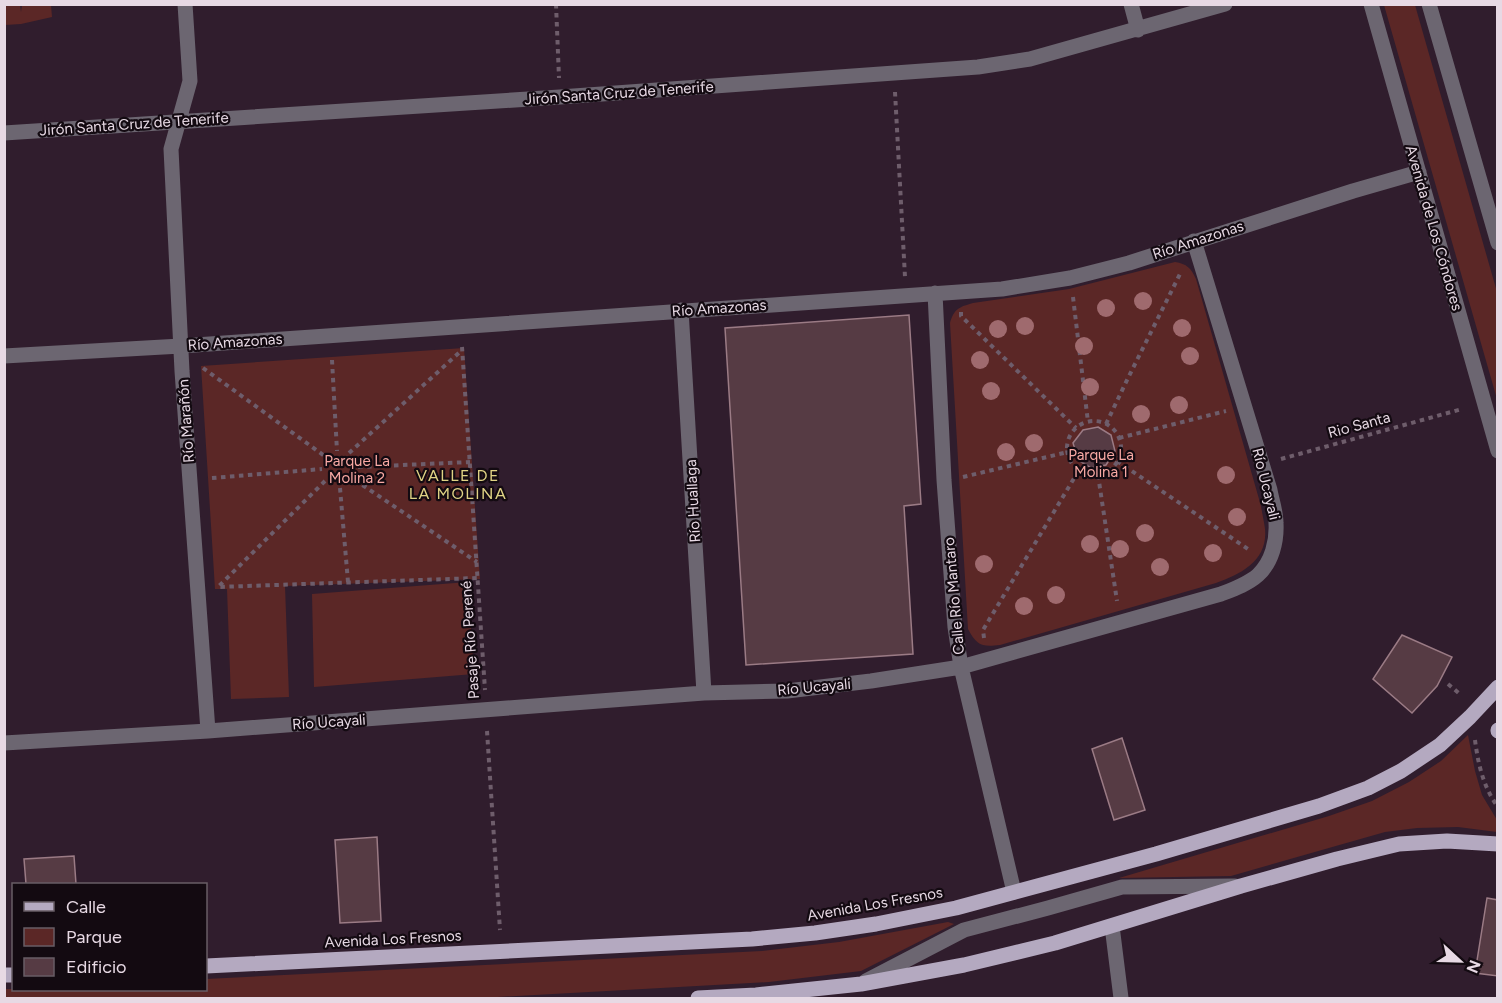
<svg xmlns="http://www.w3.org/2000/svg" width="1502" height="1003" font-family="Figtree,sans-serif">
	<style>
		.green { fill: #5b2726 }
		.building { fill: #563b44; stroke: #9b7b85; stroke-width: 1.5 }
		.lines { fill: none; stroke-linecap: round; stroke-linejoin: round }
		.path { stroke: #6e5d6b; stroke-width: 4; stroke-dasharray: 4.5 4.5; stroke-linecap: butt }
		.minor { stroke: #6c6671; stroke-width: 15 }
		.major { stroke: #b4a9c0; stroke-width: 15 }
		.tree { fill: #9f6a6e }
		.labels { text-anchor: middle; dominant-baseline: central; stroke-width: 4.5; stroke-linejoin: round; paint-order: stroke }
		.street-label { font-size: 15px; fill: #e7d9e4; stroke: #130a11 }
		.park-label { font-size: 15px; fill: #f9a9a4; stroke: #130a11 }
		.neighbourhood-label { font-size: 16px; letter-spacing: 1.5px; fill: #e0d385; stroke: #130a11 }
	</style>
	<rect width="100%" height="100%" fill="#301d2d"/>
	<path class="green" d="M 5,4 L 20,5 L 21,12 L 22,5 L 51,5 L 52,17 L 21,24 L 5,25 Z
		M 1384,5 L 1415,5 L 1497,292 L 1497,399 Z
		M 1175,262 C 1187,264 1191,268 1196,279 L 1261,506 C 1262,513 1264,521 1265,529 C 1268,560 1242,574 1216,583 L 1000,645 C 982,647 977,646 968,629 L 950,323 C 954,309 959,307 973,303 L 1069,289 Z
		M 464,348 L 480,579 L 285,586 L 289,697 L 231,699 L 227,589 L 215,589 L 201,366 Z
		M 468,582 L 474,674 L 314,687 L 312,594 Z
		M 1468,735 L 1475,771 L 1482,795 L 1497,820 L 1497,832 L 1458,827 L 1417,828 L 1385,832 L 1231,876 L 1119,878 L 1329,816 L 1372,801 L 1409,782 L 1441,761 Z
		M 948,922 L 954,924 L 861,971 L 769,982 L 480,998 L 5,998 L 5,989 L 206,990 L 206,979 L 762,951 L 839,942 Z"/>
	<path class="building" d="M 909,315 L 921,504 L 904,506 L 913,654 L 746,665 L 725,328 Z
		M 1098,427 L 1111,435 L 1115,451 L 1106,465 L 1091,468 L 1078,460 L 1073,443 L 1083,430 Z
		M 1402,635 L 1452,657 L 1437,686 L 1412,713 L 1373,679 Z
		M 1122,738 L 1145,810 L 1114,820 L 1092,749 Z
		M 377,837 L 381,921 L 340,923 L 335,840 Z
		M 74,856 L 76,884 L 26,884 L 24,859 Z
		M 1487,898 L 1498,900 L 1498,976 L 1475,973 Z"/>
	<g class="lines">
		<path class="path" d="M 556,4 L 559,78
			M 895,92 L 905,277
			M 1073,297 L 1088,422
			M 961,312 L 961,316 L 1076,428
			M 462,347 L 485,690
			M 332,360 L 337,451
			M 203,368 L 326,457
			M1067 448a27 27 0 1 1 54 0a27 27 0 1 1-54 0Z
			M 1106,424 L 1128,378 L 1180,274 L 1179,271
			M 1119,438 L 1226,411
			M 349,453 L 462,350
			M 1281,459 L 1462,409
			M 1117,461 L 1251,551
			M 358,467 L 470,462
			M 1098,475 L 1117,601
			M 963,477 L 1068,452
			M 212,478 L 322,469
			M 355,480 L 477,562
			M 325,481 L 218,587 L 478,578
			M 340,488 L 348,582
			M 984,638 L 983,630 L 1079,470
			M 1448,684 L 1461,695
			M 487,731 L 500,930
			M 1475,740 C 1478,763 1483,787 1498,807"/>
		<path class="minor" d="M 185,4 L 190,81 L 171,149 L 182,371 L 208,731
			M 1131,4 L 1138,30
			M 1371,4 L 1498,451
			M 1429,4 L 1498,243
			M 4,133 L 560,97 L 978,67 L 1030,59 L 1225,4
			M 935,293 L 944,480 L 955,627 L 961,667 L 1014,892
			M 681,310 L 704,693
			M 4,356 L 181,346 L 1002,289 L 1070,278 L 1129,263 L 1353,191 L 1419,172
			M 4,743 L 208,731 L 704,693 L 787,691 L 871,681 L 961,667 L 1221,594 C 1234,589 1248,584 1258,575 C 1272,562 1277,541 1276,523 C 1276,512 1272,501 1270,490 L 1194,241
			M 1112,926 L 1121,998
			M 866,981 L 964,930 L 1048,908 L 1122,887 L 1235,886"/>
		<path class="major" d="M 1498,730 L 1498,731
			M 206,966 L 752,939 L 815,933 L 876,924 L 956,908 L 1156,854 L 1319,806 L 1368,788 L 1401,771 L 1440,745 L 1470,717 L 1498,687
			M 4,975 L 14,975
			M 698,998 L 756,995 L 861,984 L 964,965 L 1055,943 L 1241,886 L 1337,859 L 1399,844 L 1447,841 L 1498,844"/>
	</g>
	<g class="tree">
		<circle cx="1143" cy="301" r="9"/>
		<circle cx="1106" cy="308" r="9"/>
		<circle cx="1025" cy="326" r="9"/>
		<circle cx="1182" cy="328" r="9"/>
		<circle cx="998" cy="329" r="9"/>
		<circle cx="1084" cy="346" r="9"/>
		<circle cx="1190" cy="356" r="9"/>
		<circle cx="980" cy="360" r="9"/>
		<circle cx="1090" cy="387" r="9"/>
		<circle cx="991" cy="391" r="9"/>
		<circle cx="1179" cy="405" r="9"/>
		<circle cx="1141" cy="414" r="9"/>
		<circle cx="1034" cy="443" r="9"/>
		<circle cx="1006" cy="452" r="9"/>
		<circle cx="1226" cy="475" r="9"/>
		<circle cx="1237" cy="517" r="9"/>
		<circle cx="1145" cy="533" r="9"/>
		<circle cx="1090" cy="544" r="9"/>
		<circle cx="1120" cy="549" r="9"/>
		<circle cx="1213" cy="553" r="9"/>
		<circle cx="984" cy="564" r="9"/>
		<circle cx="1160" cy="567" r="9"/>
		<circle cx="1056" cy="595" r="9"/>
		<circle cx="1024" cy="606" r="9"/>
	</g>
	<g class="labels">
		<g class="street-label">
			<text transform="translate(619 93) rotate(-4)">Jirón Santa Cruz de Tenerife</text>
			<text transform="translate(134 124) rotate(-4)">Jirón Santa Cruz de Tenerife</text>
			<text transform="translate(1434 228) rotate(74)">Avenida de Los Cóndores</text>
			<text transform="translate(1198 240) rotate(-18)">Río Amazonas</text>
			<text transform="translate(719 308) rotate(-4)">Río Amazonas</text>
			<text transform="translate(235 342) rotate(-4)">Río Amazonas</text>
			<text transform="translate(186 421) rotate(-94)">Río Marañón</text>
			<text transform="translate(1359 425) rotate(-15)">Rio Santa</text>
			<text transform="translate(1266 484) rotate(76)">Río Ucayali</text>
			<text transform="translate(693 501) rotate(-93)">Río Huallaga</text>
			<text transform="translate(954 596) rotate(-95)">Calle Río Mantaro</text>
			<text transform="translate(470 640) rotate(-94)">Pasaje Río Perené</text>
			<text transform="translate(814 687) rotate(-5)">Río Ucayali</text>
			<text transform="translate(329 722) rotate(-4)">Río Ucayali</text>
			<text transform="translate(875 904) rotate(-10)">Avenida Los Fresnos</text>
			<text transform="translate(393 939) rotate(-3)">Avenida Los Fresnos</text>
		</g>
		<g class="park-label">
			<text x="1101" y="455">Parque La<tspan x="1101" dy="17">Molina 1</tspan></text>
			<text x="357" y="461">Parque La<tspan x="357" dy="17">Molina 2</tspan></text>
		</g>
		<g class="neighbourhood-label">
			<text x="458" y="475">VALLE DE<tspan x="458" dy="18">LA MOLINA</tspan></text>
		</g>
	</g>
	<rect width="1502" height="1003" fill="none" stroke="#e7d9e4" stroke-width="12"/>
	<rect x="12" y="883" width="195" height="108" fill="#130a11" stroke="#685d65" stroke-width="1.5"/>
	<rect x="24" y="902" width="30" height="9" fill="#b4a9c0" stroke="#685d65" stroke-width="1.5"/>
	<text x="66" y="913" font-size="18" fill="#e7d9e4">Calle</text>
	<rect x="24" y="928" width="30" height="18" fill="#5b2726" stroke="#685d65" stroke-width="1.5"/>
	<text x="66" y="943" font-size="18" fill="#e7d9e4">Parque</text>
	<rect x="24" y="958" width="30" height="18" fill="#563b44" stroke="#685d65" stroke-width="1.5"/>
	<text x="66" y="973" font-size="18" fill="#e7d9e4">Edificio</text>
	<g transform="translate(1460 961) rotate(112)" stroke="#130a11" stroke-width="4.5" paint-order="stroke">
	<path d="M0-4.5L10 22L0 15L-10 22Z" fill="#e7d9e4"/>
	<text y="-9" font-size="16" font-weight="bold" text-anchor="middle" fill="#e7d9e4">N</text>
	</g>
</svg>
